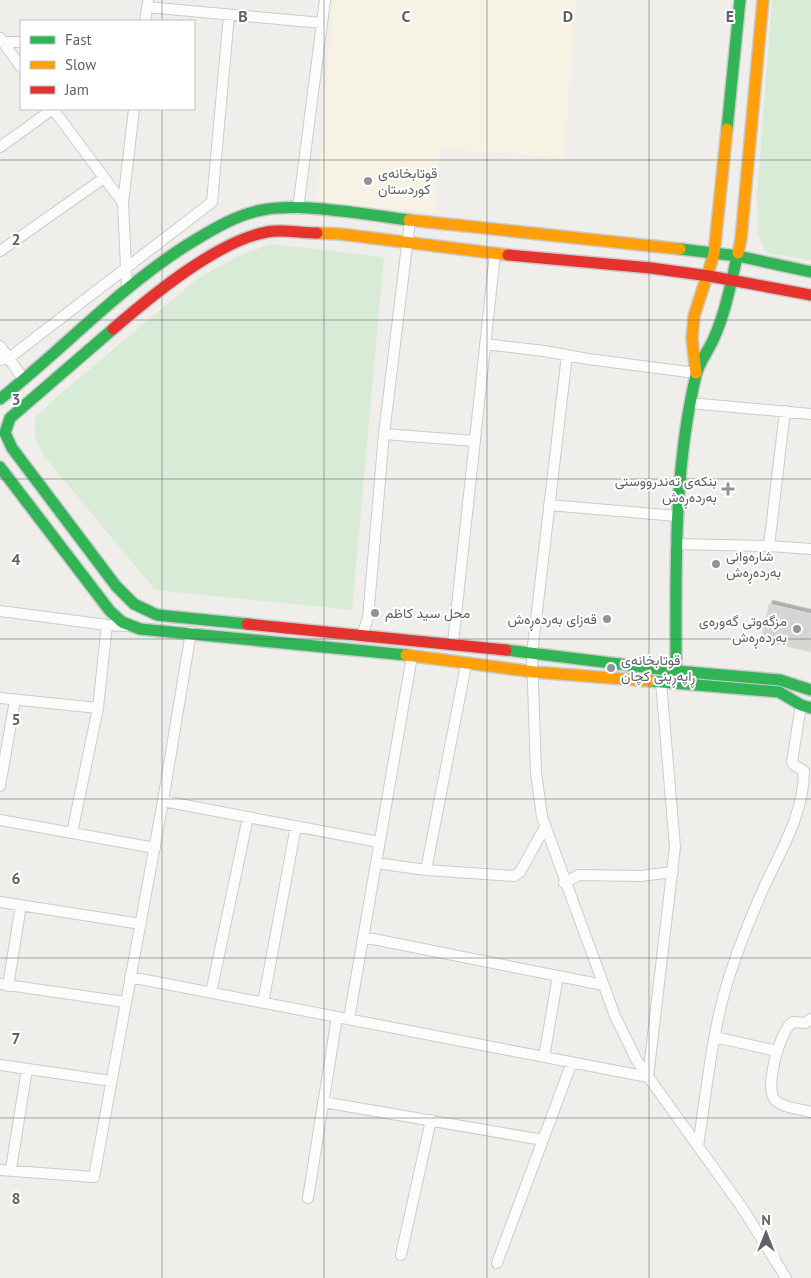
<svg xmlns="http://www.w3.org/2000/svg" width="811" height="1278" font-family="'PT Sans',Vazirmatn,sans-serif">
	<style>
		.commercial { fill: #f7f3e4 }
		.green { fill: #d8ebd6 }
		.building { fill: #d6d5d3; stroke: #deddd9; filter: url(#shadow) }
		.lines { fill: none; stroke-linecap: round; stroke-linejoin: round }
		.street-casing { stroke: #cbcccc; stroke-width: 12 }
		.fast-casing { stroke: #cacacb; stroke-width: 14 }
		.slow-casing { stroke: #cacacb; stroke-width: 14 }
		.jam-casing { stroke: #cacacb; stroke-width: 14 }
		.street { stroke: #fdfcfc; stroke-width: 10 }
		.fast { stroke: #30b455; stroke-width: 11 }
		.slow { stroke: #ff9f0a; stroke-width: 11 }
		.jam { stroke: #e5322d; stroke-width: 11 }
		.grid { fill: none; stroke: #5f6368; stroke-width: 1; stroke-opacity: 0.55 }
		.poi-dot { fill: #919496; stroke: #fff; stroke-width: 2 }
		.labels { text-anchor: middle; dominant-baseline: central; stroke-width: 4; stroke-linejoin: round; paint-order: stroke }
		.poi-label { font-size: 14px; fill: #5f6368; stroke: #fff; text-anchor: start }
		.grid-label { font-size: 16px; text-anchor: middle; font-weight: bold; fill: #5f6368; stroke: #fff; stroke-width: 4; stroke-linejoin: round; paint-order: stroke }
	</style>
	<defs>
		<filter id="shadow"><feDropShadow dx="3.5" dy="-3.5" stdDeviation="0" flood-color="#0004"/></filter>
	</defs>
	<rect width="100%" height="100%" fill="#efeeea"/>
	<path class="commercial" d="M 333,0 L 576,0 L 564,158 L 440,148 L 435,212 L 317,203 Z"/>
	<path class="green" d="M 772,0 L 811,0 L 811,260 L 766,253 L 758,235 L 757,195 Z
		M 270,244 L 384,257 L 352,610 L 155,590 L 43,455 L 35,436 L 35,418 L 53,400 L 197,279 L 234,258 Z"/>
	<path class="building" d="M 769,604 L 811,614 L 811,652 L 761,640 Z"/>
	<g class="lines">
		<g class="street-casing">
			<path id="street" d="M 147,7 L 322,23
				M 145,21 L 148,2
				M 0,38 L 21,67
				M 0,42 L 21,42
				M 53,109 L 123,203 L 127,289
				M 0,147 L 53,109
				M 123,203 L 134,109
				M 298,209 L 325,0
				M 0,251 L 104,178
				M 485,344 L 544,351 L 588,359 L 696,373
				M 0,346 L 24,380
				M 567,355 L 532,654 L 536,772 L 542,817 L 615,1016 L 637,1061 L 743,1209 L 786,1278
				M 0,360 L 9,358 L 212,202 L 229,15
				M 690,403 L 811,414
				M 384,434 L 475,441
				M 549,505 L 677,516
				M 676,544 L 769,546 L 811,549
				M 769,546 L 785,411
				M 0,611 L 107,625 L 128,626
				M 362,635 L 368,618 L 384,434 L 410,221
				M 453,643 L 495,254
				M 0,698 L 98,708
				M 0,786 L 15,700
				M 163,801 L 379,842
				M 0,820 L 155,848
				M 72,833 L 98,708 L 107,625
				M 376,863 L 426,870 L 514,876 L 520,872 L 545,827
				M 426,870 L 466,665
				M 564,883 L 579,875 L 640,876 L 673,872
				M 0,902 L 141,924
				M 363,937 L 603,985
				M 130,977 L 648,1077 L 675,847 L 661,682
				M 0,984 L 125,1002
				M 8,986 L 21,905
				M 211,993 L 248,817
				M 263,1003 L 296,826
				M 349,1019 L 412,656
				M 811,1019 L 805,1023 L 793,1022 C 780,1029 764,1089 775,1100 C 782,1108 801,1109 811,1112
				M 715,1037 L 777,1051
				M 544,1057 L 558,976
				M 0,1065 L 111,1081
				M 323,1102 L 543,1140
				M 698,1146 C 707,1089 712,1029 730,974 C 740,944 752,914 765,885 C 782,849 804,812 804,771 L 794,765 L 792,762 L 801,705
				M 11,1169 L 27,1069
				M 0,1170 L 94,1177 L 163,801 L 191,632
				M 308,1198 L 337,1017
				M 401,1255 L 431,1120
				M 497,1263 L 572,1062"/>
		</g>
		<g class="fast-casing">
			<path id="fast" d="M 727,129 L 740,0
				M 680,249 L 738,256 L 811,272
				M 113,329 L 10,418 L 5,433 L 12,448 L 116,586 L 134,604 L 157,615 L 247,624
				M 0,399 C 63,349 118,289 187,245 C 210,231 235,215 262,210 C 300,202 369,215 409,220
				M 0,467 L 110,611 L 122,622 L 140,629 L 406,655
				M 506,650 L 676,671 L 780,680 L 811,690
				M 676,671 C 676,572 673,472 696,375 C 699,362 709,350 714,338 C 726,311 731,282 738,253
				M 650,681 L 779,692 L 801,705 L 811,708"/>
		</g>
		<g class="slow-casing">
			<path id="slow" d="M 409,220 L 680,249
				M 317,233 L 340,234 L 508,255
				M 738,253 L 741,239 L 763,0
				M 696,373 L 692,339 L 694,316 L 714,254 L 727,129
				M 406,655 L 534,672 L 650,681"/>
		</g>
		<g class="jam-casing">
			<path id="jam" d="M 508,255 L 651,268 L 709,276 L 811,295
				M 113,329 C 150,297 217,241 267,232 C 282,229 301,233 317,233
				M 247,624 L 506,650"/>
		</g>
		<use href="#street" class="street"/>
		<use href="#fast" class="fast"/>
		<use href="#slow" class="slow"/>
		<use href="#jam" class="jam"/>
	</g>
	<path class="grid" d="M 162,0 L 162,21M 324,0 L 324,1278M 487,0 L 487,1278M 649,0 L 649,1278M 162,109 L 162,1278M 0,160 L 811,160M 0,320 L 811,320M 0,479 L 811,479M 0,639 L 811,639M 0,799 L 811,799M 0,958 L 811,958M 0,1118 L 811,1118"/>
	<g class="poi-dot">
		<circle cx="368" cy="181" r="5"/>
		<path d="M725.5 481.5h5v5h5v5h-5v5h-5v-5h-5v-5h5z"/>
		<circle cx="716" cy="564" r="5"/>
		<circle cx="375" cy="613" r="5"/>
		<circle cx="607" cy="619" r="5"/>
		<circle cx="797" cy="629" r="5"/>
		<circle cx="611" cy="668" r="5"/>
	</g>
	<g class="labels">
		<g class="poi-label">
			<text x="378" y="173">قوتابخانەی<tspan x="378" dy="16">کوردستان</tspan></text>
			<text x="717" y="481" text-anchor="end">بنکەی تەندرووستی<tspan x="717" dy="16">بەردەڕەش</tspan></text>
			<text x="726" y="556">شارەوانی<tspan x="726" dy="16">بەردەڕەش</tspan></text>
			<text x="385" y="613">محل سيد كاظم</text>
			<text x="597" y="619" text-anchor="end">قەزای بەردەڕەش</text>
			<text x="787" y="621" text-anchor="end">مزگەوتی گەورەی<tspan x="787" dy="16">بەردەڕەش</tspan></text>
			<text x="621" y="660">قوتابخانەی<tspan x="621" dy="16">ڕاپەڕینی کچان</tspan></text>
		</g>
	</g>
	<g class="grid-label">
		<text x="243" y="22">B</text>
		<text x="406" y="22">C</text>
		<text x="568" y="22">D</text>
		<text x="730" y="22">E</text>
		<text x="16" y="245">2</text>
		<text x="16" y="405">3</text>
		<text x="16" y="565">4</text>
		<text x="16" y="725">5</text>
		<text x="16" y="884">6</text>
		<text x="16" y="1044">7</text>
		<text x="16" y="1204">8</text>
	</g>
	<rect x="20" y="20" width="175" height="90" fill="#ffffff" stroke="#bfc1c3"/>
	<rect x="30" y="36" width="25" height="8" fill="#30b455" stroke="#bfc1c3"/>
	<text x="65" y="45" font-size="15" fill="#5f6368">Fast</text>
	<rect x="30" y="61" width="25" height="8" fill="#ff9f0a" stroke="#bfc1c3"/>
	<text x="65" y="70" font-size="15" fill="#5f6368">Slow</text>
	<rect x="30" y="86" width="25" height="8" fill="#e5322d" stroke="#bfc1c3"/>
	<text x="65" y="95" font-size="15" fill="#5f6368">Jam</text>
	<g transform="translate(766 1233)" stroke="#ffffff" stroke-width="4" paint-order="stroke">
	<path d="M0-4L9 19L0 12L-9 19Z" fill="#5f6368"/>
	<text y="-8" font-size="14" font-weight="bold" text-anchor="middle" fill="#5f6368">N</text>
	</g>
</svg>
